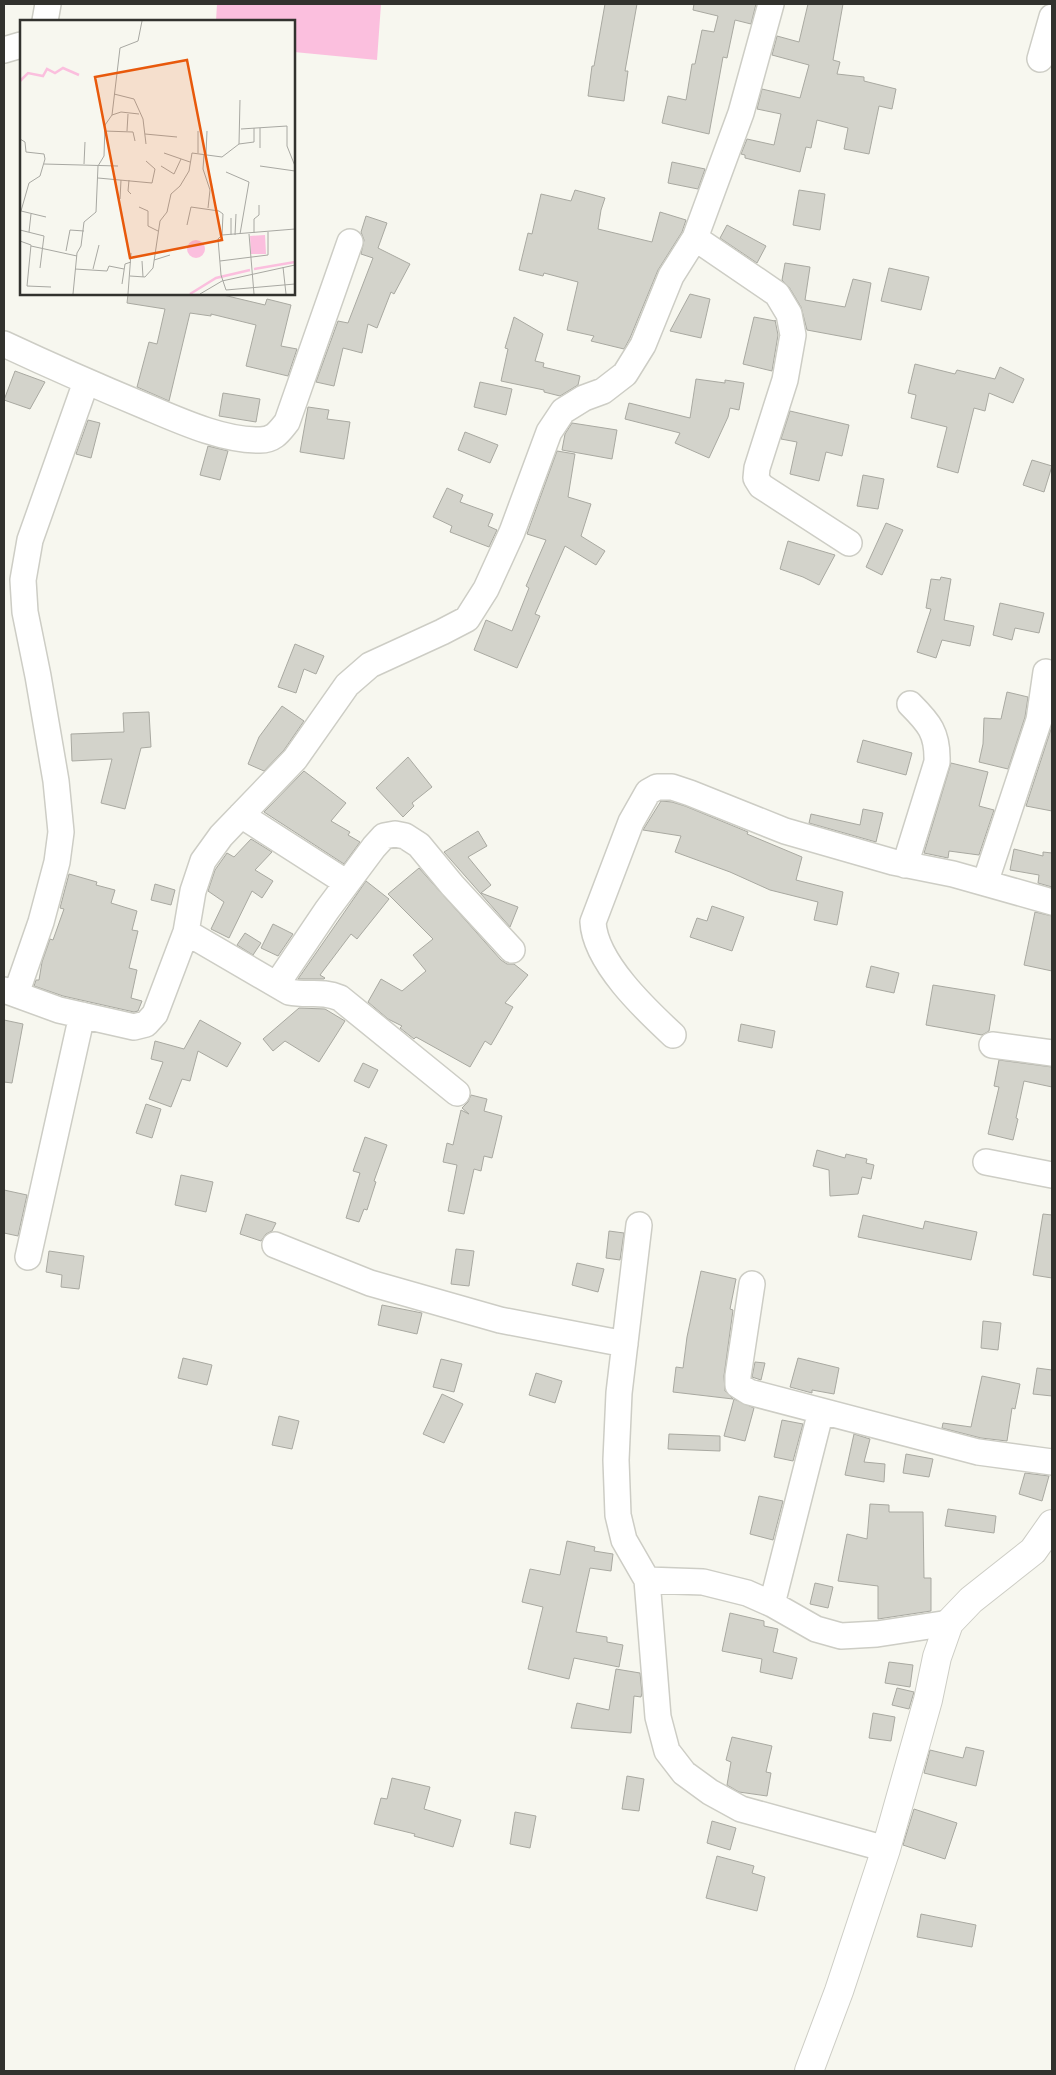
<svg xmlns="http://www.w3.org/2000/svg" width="1056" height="2075" font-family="Montserrat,sans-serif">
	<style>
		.water { fill: #fbbfde }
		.building { fill: #d3d3cb; stroke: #a9a9a1 }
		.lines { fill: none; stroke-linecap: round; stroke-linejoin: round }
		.street-casing { stroke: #cdcdc5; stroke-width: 28 }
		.secondary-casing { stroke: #cdcdc5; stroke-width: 30 }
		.street { stroke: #fff; stroke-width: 25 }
		.secondary { stroke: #fff; stroke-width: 28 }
		.inset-river { fill: none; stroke: #fbbfde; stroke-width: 2.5 }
		.inset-road { fill: none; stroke: #a8a8a2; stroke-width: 1 }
		.view { fill: #e8590c; fill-opacity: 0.15; stroke: #e8590c; stroke-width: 2.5 }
		.inset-edge { fill: none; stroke: #32322e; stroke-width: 2.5 }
	</style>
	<rect width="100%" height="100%" fill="#f7f7ef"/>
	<path class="water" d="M 217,4 L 381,4 L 377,60 L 294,52 L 294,21 L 216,21 Z"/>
	<path class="building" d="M 605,4 L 637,4 L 625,71 L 628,71 L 624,101 L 588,96 L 592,66 L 594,66 Z
		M 694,4 L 756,4 L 751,24 L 735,20 L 727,58 L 723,57 L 709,134 L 662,123 L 668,96 L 686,100 L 692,64 L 695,64 L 702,30 L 714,32 L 718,16 L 693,10 Z
		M 808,4 L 843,4 L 833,60 L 840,62 L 837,74 L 864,77 L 864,81 L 896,89 L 892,109 L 879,106 L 869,154 L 844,149 L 848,128 L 817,120 L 811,148 L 806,147 L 800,172 L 745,158 L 745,155 L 741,154 L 747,139 L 774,145 L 781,114 L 757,109 L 762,89 L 800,98 L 809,65 L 772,55 L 777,36 L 799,42 Z
		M 672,162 L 705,169 L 698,189 L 668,183 Z
		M 575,190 L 605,198 L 601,210 L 598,229 L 652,242 L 660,212 L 686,220 L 682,232 L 658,270 L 630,338 L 624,349 L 591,341 L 594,336 L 567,330 L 578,282 L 544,273 L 543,276 L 519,270 L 528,233 L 532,234 L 541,194 L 571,201 Z
		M 799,190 L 825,194 L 820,230 L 793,225 Z
		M 366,216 L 387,223 L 378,248 L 410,264 L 394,294 L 391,292 L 377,328 L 368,324 L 362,353 L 343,348 L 334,386 L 316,382 L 338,321 L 348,323 L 373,258 L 361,254 L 364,240 L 361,232 Z
		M 727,225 L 766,246 L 757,263 L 720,238 Z
		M 785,263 L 810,267 L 805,300 L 845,307 L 853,279 L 871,283 L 861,340 L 807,330 L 801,307 L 789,287 L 782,280 Z
		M 889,268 L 929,277 L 921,310 L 881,301 Z
		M 128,294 L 219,294 L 265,305 L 267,299 L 291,305 L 281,346 L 297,349 L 288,376 L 246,366 L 256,325 L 211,314 L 211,316 L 190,313 L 169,401 L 137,387 L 149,342 L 157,344 L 165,309 L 127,303 Z
		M 690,294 L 710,299 L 701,338 L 670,331 Z
		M 514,317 L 543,334 L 535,361 L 544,363 L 543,367 L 580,376 L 578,385 L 560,396 L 544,392 L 544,390 L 501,381 L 508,349 L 505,348 Z
		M 754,317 L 775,321 L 775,320 L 778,335 L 772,371 L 743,364 Z
		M 915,364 L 955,374 L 957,370 L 995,379 L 1000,367 L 1024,379 L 1013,403 L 989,393 L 985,411 L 974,408 L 958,473 L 937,467 L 947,427 L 911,418 L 916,395 L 908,393 Z
		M 15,371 L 45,382 L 30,409 L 4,400 Z
		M 696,379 L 725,383 L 725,380 L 744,383 L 739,410 L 730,408 L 728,417 L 709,458 L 675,443 L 680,433 L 625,419 L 629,403 L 690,418 Z
		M 480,382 L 512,389 L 506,415 L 474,407 Z
		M 223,393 L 260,399 L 256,422 L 219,416 Z
		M 308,407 L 329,410 L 327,419 L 350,422 L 344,459 L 300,452 Z
		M 790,411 L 849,425 L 842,456 L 826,452 L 819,481 L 790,474 L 797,442 L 781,439 Z
		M 88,420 L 100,423 L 91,458 L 76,454 Z
		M 572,423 L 617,430 L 612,459 L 562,450 L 565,434 Z
		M 465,432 L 498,445 L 490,463 L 458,450 Z
		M 208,446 L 228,451 L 220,480 L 200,475 Z
		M 557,451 L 575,454 L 568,497 L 591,504 L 581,536 L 605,551 L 596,565 L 565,546 L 535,614 L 540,616 L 517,668 L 474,650 L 486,620 L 512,631 L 529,588 L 526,586 L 546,540 L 527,534 Z
		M 1032,460 L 1052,466 L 1044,492 L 1023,485 Z
		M 863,475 L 884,479 L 878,509 L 857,506 Z
		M 447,488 L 463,495 L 460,502 L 493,514 L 488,526 L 497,530 L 489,547 L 450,532 L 452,526 L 433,517 Z
		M 886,523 L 903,530 L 882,575 L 866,567 Z
		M 788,541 L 835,555 L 819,585 L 803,577 L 780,569 Z
		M 941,577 L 951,579 L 944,620 L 974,626 L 970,646 L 942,640 L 936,658 L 917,652 L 931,609 L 926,608 L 931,579 L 940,580 Z
		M 1000,603 L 1044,613 L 1039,633 L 1015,628 L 1012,640 L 993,635 Z
		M 295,644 L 324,656 L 316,674 L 304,669 L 296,693 L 278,687 Z
		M 1007,692 L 1028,697 L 1025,717 L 1008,769 L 979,762 L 983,744 L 984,718 L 1001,719 Z
		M 282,706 L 304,721 L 284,750 L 264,771 L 248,764 L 259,737 Z
		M 149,712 L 151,747 L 141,748 L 125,809 L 101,803 L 112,759 L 72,761 L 71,734 L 124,732 L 123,713 Z
		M 1052,726 L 1052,811 L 1026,806 Z
		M 863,740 L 912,753 L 906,775 L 857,762 Z
		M 408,757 L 432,787 L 412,803 L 414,806 L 403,817 L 376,788 Z
		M 951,763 L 988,772 L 979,806 L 994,810 L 979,855 L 949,851 L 948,858 L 924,853 Z
		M 304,771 L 346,803 L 331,821 L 350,832 L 348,835 L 360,842 L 344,864 L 264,812 Z
		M 661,801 L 672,802 L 685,806 L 748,832 L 747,834 L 802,857 L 796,880 L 843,892 L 837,925 L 814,920 L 818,902 L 770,890 L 730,872 L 675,852 L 681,836 L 643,830 Z
		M 863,809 L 883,813 L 876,842 L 809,823 L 811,814 L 860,825 Z
		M 478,831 L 487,846 L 468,857 L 491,885 L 481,893 L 518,907 L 510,927 L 444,852 Z
		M 251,839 L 272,852 L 255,870 L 273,881 L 262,898 L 252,891 L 229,938 L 211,929 L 224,902 L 208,891 L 215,870 L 227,853 L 234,857 Z
		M 1014,849 L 1043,856 L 1043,852 L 1052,853 L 1052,887 L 1038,883 L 1039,875 L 1010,870 Z
		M 419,868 L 501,960 L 507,964 L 514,964 L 528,975 L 505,1003 L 513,1007 L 491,1045 L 485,1041 L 470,1067 L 416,1037 L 414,1039 L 400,1028 L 402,1026 L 388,1019 L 368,1002 L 381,979 L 402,991 L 426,971 L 413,955 L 433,939 L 388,894 Z
		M 69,874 L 97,882 L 96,885 L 115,890 L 111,903 L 137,911 L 132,930 L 138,931 L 129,968 L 137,970 L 131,998 L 142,1001 L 138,1011 L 134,1012 L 63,996 L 34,986 L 36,980 L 39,980 L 42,962 L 50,939 L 53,940 L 64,909 L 60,908 Z
		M 366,881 L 389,899 L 357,939 L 351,934 L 320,975 L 325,978 L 324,979 L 298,979 Z
		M 155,884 L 175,890 L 171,905 L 151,900 Z
		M 712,906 L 744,917 L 732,951 L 690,937 L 697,918 L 707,921 Z
		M 1035,912 L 1052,916 L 1052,971 L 1024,965 Z
		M 273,924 L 293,934 L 278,956 L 261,948 Z
		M 245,933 L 261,943 L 253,955 L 237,945 Z
		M 871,966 L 899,973 L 894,993 L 866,987 Z
		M 933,985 L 995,995 L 989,1031 L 982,1035 L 926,1025 Z
		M 299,1008 L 325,1009 L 345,1021 L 319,1062 L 285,1041 L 273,1051 L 263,1039 Z
		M 4,1020 L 23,1024 L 12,1083 L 4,1082 Z
		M 200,1020 L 241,1043 L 227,1067 L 198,1051 L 190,1081 L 182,1079 L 171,1107 L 149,1099 L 163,1062 L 151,1059 L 155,1041 L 184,1049 Z
		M 741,1024 L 775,1031 L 772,1048 L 738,1041 Z
		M 999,1060 L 1052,1067 L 1052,1087 L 1024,1081 L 1016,1118 L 1018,1119 L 1013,1140 L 988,1134 L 999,1087 L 994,1086 Z
		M 363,1063 L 378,1070 L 369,1088 L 354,1081 Z
		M 471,1095 L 487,1099 L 484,1111 L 502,1116 L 492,1158 L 484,1156 L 481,1171 L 474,1169 L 464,1214 L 448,1211 L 457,1165 L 443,1162 L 447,1143 L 453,1145 L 461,1110 L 469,1114 L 462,1108 L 468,1102 Z
		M 146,1104 L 161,1109 L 152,1138 L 136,1133 Z
		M 365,1137 L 387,1145 L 374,1181 L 376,1182 L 367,1210 L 364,1209 L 359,1222 L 346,1218 L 360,1173 L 353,1171 Z
		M 817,1150 L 845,1158 L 846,1154 L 867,1159 L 866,1163 L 874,1165 L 871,1179 L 862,1177 L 858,1194 L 830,1196 L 829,1170 L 813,1166 Z
		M 181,1175 L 213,1182 L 206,1212 L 175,1205 Z
		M 4,1190 L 27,1195 L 18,1236 L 4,1233 Z
		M 246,1214 L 276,1223 L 272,1231 L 266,1234 L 261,1241 L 240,1234 Z
		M 1043,1214 L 1052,1215 L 1052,1278 L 1033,1275 Z
		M 863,1215 L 923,1229 L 925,1221 L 977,1232 L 971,1260 L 858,1237 Z
		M 609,1231 L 624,1233 L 620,1260 L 606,1258 Z
		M 456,1249 L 474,1251 L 469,1286 L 451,1284 Z
		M 49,1251 L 84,1256 L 79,1289 L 61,1287 L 62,1275 L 46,1272 Z
		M 577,1263 L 604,1269 L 598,1292 L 572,1285 Z
		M 701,1271 L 736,1279 L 730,1309 L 733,1310 L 724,1376 L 725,1391 L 733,1399 L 673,1392 L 676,1367 L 683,1368 L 687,1337 Z
		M 382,1305 L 422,1313 L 417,1334 L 378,1325 Z
		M 983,1321 L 1001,1323 L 998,1350 L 981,1348 Z
		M 183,1358 L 212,1365 L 207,1385 L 178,1378 Z
		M 798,1358 L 839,1368 L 834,1394 L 812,1390 L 812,1393 L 790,1387 Z
		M 441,1359 L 462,1364 L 454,1392 L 433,1387 Z
		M 755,1362 L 765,1363 L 761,1380 L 752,1377 Z
		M 1037,1368 L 1052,1370 L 1052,1396 L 1033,1394 Z
		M 536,1373 L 562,1381 L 555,1403 L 529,1395 Z
		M 982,1376 L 1020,1384 L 1015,1409 L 1012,1408 L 1007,1441 L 981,1438 L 942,1428 L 943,1423 L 971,1427 Z
		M 442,1394 L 463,1404 L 444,1443 L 423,1434 Z
		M 734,1399 L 754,1408 L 745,1441 L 724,1436 Z
		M 279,1416 L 299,1421 L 292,1449 L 272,1445 Z
		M 782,1420 L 803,1424 L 793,1461 L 774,1457 Z
		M 669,1434 L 720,1436 L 720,1451 L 668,1449 Z
		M 854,1434 L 870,1439 L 864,1462 L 885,1464 L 884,1482 L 845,1475 Z
		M 906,1454 L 933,1459 L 929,1477 L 903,1473 Z
		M 1025,1473 L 1049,1476 L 1042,1501 L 1019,1494 Z
		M 759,1496 L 783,1501 L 773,1540 L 750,1534 Z
		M 870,1504 L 889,1505 L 889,1512 L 923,1512 L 924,1578 L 931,1578 L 931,1611 L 878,1619 L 878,1586 L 838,1581 L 847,1534 L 867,1539 Z
		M 948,1509 L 996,1516 L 994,1533 L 945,1526 Z
		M 567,1541 L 595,1547 L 594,1551 L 613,1554 L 611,1571 L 590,1568 L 576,1632 L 607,1637 L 607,1642 L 623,1645 L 619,1667 L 574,1658 L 569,1679 L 528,1669 L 543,1607 L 522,1602 L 530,1569 L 560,1575 Z
		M 815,1583 L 833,1587 L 828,1608 L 810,1604 Z
		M 730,1613 L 764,1621 L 764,1626 L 778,1629 L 773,1652 L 797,1658 L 792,1679 L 760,1672 L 762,1659 L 722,1651 Z
		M 889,1662 L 913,1665 L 910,1687 L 885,1683 Z
		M 616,1669 L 640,1673 L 642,1693 L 641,1697 L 634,1696 L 631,1733 L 571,1728 L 577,1703 L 609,1710 Z
		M 897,1688 L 914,1692 L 909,1709 L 892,1705 Z
		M 873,1713 L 895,1717 L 891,1741 L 869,1738 Z
		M 732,1737 L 772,1746 L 766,1772 L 771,1773 L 767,1796 L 739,1792 L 727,1785 L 731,1762 L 726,1760 Z
		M 966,1747 L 984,1751 L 976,1786 L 924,1773 L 930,1750 L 963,1758 Z
		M 627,1776 L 644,1779 L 639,1811 L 622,1809 Z
		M 392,1778 L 430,1787 L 424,1809 L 461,1820 L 453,1847 L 414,1836 L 415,1834 L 374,1824 L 381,1798 L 387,1799 Z
		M 914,1809 L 957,1823 L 945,1859 L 903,1845 Z
		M 515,1812 L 536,1816 L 530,1848 L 510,1844 Z
		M 712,1821 L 736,1828 L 730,1850 L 707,1843 Z
		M 717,1856 L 754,1866 L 752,1873 L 765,1877 L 757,1911 L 706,1898 Z
		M 921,1914 L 976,1925 L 972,1947 L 917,1937 Z"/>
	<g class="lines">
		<g class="street-casing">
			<path id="street" d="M 45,21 L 48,4
				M 4,50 L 21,45
				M 1040,59 L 1052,17
				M 695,238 L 777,294 L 789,314 L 793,335 L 785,380 L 757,468 L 756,478 L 761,486 L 849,543
				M 4,344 C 51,366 99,387 147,407 C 180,421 224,441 260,440 C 274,440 279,432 287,422 L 350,242
				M 241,815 L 347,883
				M 905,865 L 937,762 C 938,733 929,723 910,704
				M 985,883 L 1039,720 L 1046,672
				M 186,932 L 289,992 C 309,996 321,990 340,998 L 457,1093
				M 277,984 L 327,910 L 374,847 L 384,836 L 395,834 L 405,836 L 419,845 L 452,885 L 512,950
				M 4,990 L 59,1010 L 134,1027 L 146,1024 L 155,1014 L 186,932 L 193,891 L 203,861 L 221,836 L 295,759 L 347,685 L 370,665 L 442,632 L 467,619 L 486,589 L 512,532 L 549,432 L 563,411 L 584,398 L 603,391 L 625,374 L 643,345 L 671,276 L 695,238 L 741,113 L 771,4
				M 16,994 L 41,922 L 57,862 L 61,832 L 56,781 L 38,676 L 25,612 L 23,580 L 30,540 L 86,382
				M 673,1035 C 645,1009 595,962 593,922 L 631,822 L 648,792 L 657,787 L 672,787 L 690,793 L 785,831 L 893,862 L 953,874 L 1052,902
				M 992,1045 L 1052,1053
				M 986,1162 L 1052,1175
				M 639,1225 L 619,1393 L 616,1460 L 618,1515 L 624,1540 L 647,1580 L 658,1717 L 667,1751 L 684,1773 L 710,1792 L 741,1809 L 886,1849
				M 275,1245 L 370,1283 L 500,1320 L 625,1344
				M 28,1257 L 82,1015
				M 752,1284 L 738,1376 L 738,1385 L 749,1392 L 978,1452 L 1052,1462
				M 647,1580 L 703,1582 L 747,1593 L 772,1604 L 816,1629 L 841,1636 L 877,1634 L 949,1623
				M 772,1604 L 821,1411"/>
		</g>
		<g class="secondary-casing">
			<path id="secondary" d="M 809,2071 L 839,1991 L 886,1849 L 928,1700 L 937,1657 L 949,1623 L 971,1600 L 1033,1551 L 1052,1524"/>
		</g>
		<use href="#street" class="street"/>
		<use href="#secondary" class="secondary"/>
	</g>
	<g transform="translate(20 20)">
		<rect width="275" height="275" fill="#f7f7ef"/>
		<path d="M 245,215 L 246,234 L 231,234 L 230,216 ZM167 229a9 9 0 1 1 18 0a9 9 0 1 1-18 0Z" fill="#fbbfde"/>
		<path class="inset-river" d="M 0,61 L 8,53 L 23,56 L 27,49 L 35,53 L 43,48 L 59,55M 234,249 L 275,242M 170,274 L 196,258 L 230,250"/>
		<path class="inset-road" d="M 94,74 L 114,79 L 123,99 L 126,124M 92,95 L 101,92 L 119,94M 240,108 L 240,128M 221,109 L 267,106 L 267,126 L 275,146M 84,111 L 113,112 L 115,121M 107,111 L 108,94M 125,114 L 157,117M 0,119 L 5,122 L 6,132 L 24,134 L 25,139 L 20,156 L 9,163 L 1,191 L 26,197M 219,124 L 234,122 L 234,108M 144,133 L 170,142M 178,133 L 178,111M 184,134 L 183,149 L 190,170 L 188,188M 186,134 L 187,111M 24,144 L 98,146M 64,144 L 65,122M 141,146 L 154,154 L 161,139M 240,146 L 275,151M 206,152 L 229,162 L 220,214M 78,158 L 132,163 L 135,149 L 126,141M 109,160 L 108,171 L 111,174M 100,179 L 101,160M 119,187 L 128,191 L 128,206 L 138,211M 167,205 L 171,187 L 199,191 L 203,194 L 202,215M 275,209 L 202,215 L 198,219 L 201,255 L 206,270 L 275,264M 0,210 L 24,216 L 20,248M 9,212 L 11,194M 234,213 L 234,199 L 239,195 L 239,185M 229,214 L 234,274M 211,215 L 211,198M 215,215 L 216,194M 0,221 L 11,225 L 7,266 L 31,267M 11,226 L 57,236M 46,231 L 50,210 L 64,211M 134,240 L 150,235M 122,241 L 123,257M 200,241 L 248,235 L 248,212M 263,247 L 266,274M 55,249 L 87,251 L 89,246 L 104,249M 73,249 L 79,225M 110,256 L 125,257 L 133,248 L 140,201 L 147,192 L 151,174 L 160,166 L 169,151 L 172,133 L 202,137 L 219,124 L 220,80M 102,264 L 105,244 L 111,242M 53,274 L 57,233 L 61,226 L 64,202 L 76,192 L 78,146 L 84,136 L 85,105 L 92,95 L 100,28 L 118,21 L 122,1M 108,274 L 111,233M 180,274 L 202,261 L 275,245"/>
		<path class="view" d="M 167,40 L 202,220 L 110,238 L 75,57 Z"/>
		<rect width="275" height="275" class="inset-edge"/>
	</g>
	<rect width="1056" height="2075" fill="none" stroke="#32322e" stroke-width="10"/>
</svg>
